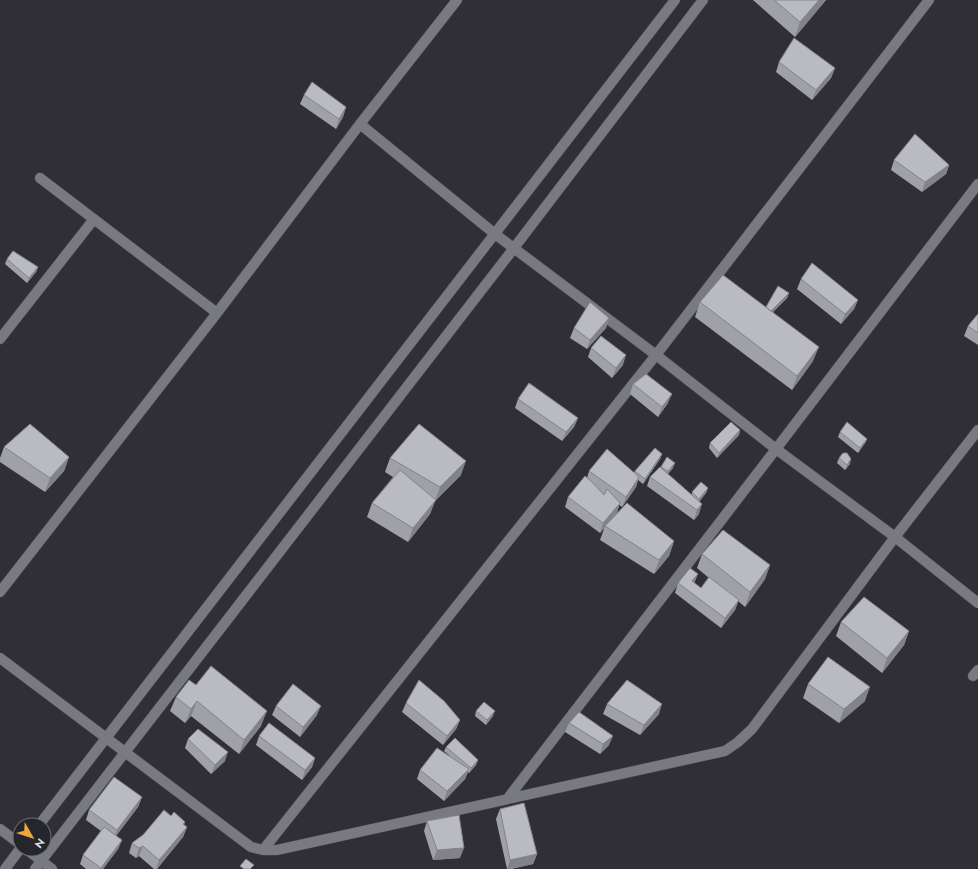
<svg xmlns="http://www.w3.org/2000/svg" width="978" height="869" font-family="Jost,sans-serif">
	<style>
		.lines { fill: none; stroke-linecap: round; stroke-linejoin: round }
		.street-casing { stroke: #4d4e53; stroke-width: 11 }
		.street { stroke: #797a81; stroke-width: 10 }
		.wall { fill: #a0a1a7 }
		.shaded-wall { fill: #828388 }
		.building { fill: #babbc2; stroke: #828388 }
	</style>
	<rect width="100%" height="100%" fill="#2f2f35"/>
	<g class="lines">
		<g class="street-casing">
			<path id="street" d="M 360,124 L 495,234 L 656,355 L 776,449 L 895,537 L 978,603
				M 40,178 L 217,313
				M 0,339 L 94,219
				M 0,592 L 217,313 L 360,124 L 457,0
				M 0,658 L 251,847 L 263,850 L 277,850 L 725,751 L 738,742 L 752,729 L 895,537 L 978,430
				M 973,676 L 978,670
				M 508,798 L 776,449 L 978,184
				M 39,825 L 675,0
				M 0,829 L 20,844
				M 26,849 L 52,869
				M 263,850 L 656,355 L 929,0
				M 5,869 L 20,849
				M 35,869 L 514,248 L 703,0"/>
		</g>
		<use href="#street" class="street"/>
	</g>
	<path class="wall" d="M 753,0 L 826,0 L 795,37 Z
		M 779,62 L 835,68 L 831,78 L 812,100 L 776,72 Z
		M 304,95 L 346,107 L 343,117 L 336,129 L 300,104 Z
		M 894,160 L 949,165 L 946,174 L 922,192 L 891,170 Z
		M 7,259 L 38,267 L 36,272 L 27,283 L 5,264 Z
		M 801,279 L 858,300 L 854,309 L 841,324 L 797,289 Z
		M 789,293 L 787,298 L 773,312 L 813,361 L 792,390 L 695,317 L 700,302 L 766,307 Z
		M 978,314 L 978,345 L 964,336 L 968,326 Z
		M 609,318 L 606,328 L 587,349 L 570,338 L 574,328 Z
		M 591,348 L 623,365 L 612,378 L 588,357 Z
		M 633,384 L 668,403 L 658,417 L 630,394 Z
		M 518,399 L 578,418 L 574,427 L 562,441 L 515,408 Z
		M 740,430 L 739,435 L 717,458 L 709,448 L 710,443 Z
		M 840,432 L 867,439 L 865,443 L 858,453 L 838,437 Z
		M 4,447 L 69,457 L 64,471 L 45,492 L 0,462 L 0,458 Z
		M 662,454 L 660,459 L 643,484 L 638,480 L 636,487 L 622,507 L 619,505 L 617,513 L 600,533 L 565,507 L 568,497 L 587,478 L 589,471 L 634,472 L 635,471 Z
		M 667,457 L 673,468 L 668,474 L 692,495 L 692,492 L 708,488 L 706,493 L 699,502 L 699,514 L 694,520 L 647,486 L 650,477 L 661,468 Z
		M 390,458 L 461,475 L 435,501 L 430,514 L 408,542 L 367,517 L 372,503 L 393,477 L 385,472 Z
		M 839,458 L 850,464 L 845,470 L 837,463 Z
		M 605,526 L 674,541 L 669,556 L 654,574 L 600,540 Z
		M 702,554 L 770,565 L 765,579 L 745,607 L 738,601 L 735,610 L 721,628 L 675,593 L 678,583 L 701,588 L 709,578 L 697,568 Z
		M 841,622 L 909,631 L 904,645 L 882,673 L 836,636 Z
		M 808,684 L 865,701 L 839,723 L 803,698 Z
		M 196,685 L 261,726 L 239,754 L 191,716 L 185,723 L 170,711 L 176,697 Z
		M 406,703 L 460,720 L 456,729 L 443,745 L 402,712 Z
		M 607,704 L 659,714 L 640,735 L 603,714 Z
		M 276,706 L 317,715 L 300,737 L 272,715 Z
		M 476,711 L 493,716 L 486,725 L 475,716 Z
		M 569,723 L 609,745 L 600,754 L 565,732 Z
		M 259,736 L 315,758 L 312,767 L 302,780 L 256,745 Z
		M 188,739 L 225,761 L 211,774 L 185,748 Z
		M 446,747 L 478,760 L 476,765 L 469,773 L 468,772 L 465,779 L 444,801 L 417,779 L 420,770 L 450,756 L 444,751 Z
		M 142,797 L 138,807 L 116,836 L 122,840 L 118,849 L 103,869 L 86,869 L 80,864 L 83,855 L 101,831 L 86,820 L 89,810 Z
		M 500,809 L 537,854 L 533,864 L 511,869 L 507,869 L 496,819 Z
		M 171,816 L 185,822 L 184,825 L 187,827 L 183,837 L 157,869 L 154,869 L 139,856 L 136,858 L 129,853 L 132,843 Z
		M 427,821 L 460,858 L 433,860 L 424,831 Z"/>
	<path class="shaded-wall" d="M 819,0 L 826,0 L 795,37 L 800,22 Z
		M 835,68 L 831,78 L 812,100 L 816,90 Z
		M 346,107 L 343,117 L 336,129 L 339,119 Z
		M 949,165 L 946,174 L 922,192 L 925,182 Z
		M 38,267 L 36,272 L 27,283 L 29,278 Z
		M 789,293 L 787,298 L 766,319 L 768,314 Z
		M 858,300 L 854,309 L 841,324 L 845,314 Z
		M 609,318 L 606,328 L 587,349 L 590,340 Z
		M 819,347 L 813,361 L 792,390 L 797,376 Z
		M 626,355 L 623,365 L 612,378 L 616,368 Z
		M 672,394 L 668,403 L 658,417 L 662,407 Z
		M 578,418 L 574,427 L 562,441 L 566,432 Z
		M 740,430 L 739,435 L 717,458 L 719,453 Z
		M 867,439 L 865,443 L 858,453 L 860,448 Z
		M 662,454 L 660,459 L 643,484 L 645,479 Z
		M 69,457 L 64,471 L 45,492 L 50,478 Z
		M 851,459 L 850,464 L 845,470 L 847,465 Z
		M 466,461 L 461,475 L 435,501 L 430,514 L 408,542 L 413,528 L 435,501 L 440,487 Z
		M 675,463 L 673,468 L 667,475 L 668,471 Z
		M 639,477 L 636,487 L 622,507 L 626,497 Z
		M 708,488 L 706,493 L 697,504 L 699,499 Z
		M 620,503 L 617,513 L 600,533 L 603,523 Z
		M 702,504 L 699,514 L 694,520 L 697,510 Z
		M 674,541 L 669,556 L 654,574 L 659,560 Z
		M 770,565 L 765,579 L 745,607 L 750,592 Z
		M 698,574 L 694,584 L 692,581 Z
		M 739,600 L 735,610 L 721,628 L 725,618 Z
		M 909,631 L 904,645 L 882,673 L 887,658 Z
		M 870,687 L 865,701 L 839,723 L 844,709 Z
		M 197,701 L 191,716 L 185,723 L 191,709 Z
		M 662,704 L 659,714 L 640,735 L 644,725 Z
		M 321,706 L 317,715 L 300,737 L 303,727 Z
		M 267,711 L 261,726 L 239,754 L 244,740 Z
		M 495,711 L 493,716 L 486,725 L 487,720 Z
		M 460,720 L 456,729 L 443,745 L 447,736 Z
		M 613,736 L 609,745 L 600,754 L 603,744 Z
		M 228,752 L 225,761 L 211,774 L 215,765 Z
		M 315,758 L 312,767 L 302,780 L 305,770 Z
		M 478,760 L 476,765 L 469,773 L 471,768 Z
		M 469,769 L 465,779 L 444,801 L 447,791 Z
		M 142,797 L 138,807 L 113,840 L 117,830 Z
		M 187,827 L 183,837 L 156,869 L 159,860 Z
		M 122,840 L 118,849 L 103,869 L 100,869 Z
		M 143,846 L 139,856 L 136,858 L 139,848 Z
		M 464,848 L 460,858 L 433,860 L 437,850 Z
		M 537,854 L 533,864 L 511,869 L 507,869 L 510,860 Z"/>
	<path class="building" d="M 774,0 L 819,0 L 800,22 Z
		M 794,38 L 835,68 L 816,90 L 779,62 Z
		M 312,82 L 346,107 L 339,119 L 304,95 Z
		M 915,134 L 949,165 L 925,182 L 894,160 Z
		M 13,251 L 38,267 L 29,278 L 7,259 Z
		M 812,263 L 858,300 L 845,314 L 801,279 Z
		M 723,275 L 819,347 L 797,376 L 700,302 Z
		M 778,286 L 789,293 L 771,311 L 766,307 Z
		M 590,302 L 609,318 L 590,340 L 574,328 Z
		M 978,314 L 978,333 L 968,326 Z
		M 601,336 L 626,355 L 616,368 L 591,348 Z
		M 646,374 L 672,394 L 662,407 L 633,384 Z
		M 529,383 L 578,418 L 566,432 L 518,399 Z
		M 731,422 L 740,430 L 719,453 L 710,443 Z
		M 847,422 L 867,439 L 860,448 L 840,432 Z
		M 30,424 L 69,457 L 50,478 L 4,447 Z
		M 419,424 L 466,461 L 440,487 L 390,458 Z
		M 655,448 L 662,454 L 645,479 L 635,471 Z
		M 607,449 L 639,477 L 626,497 L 589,471 Z
		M 843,453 L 847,453 L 851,459 L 847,465 L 839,458 Z
		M 667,457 L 675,463 L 668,471 L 661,467 Z
		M 660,467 L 702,504 L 697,510 L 650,477 Z
		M 400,470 L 436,500 L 413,528 L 372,503 Z
		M 585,476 L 592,482 L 604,495 L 607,489 L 620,503 L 603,523 L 568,497 Z
		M 701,482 L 708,488 L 699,499 L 692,492 Z
		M 627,503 L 674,541 L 659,560 L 605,526 Z
		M 723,530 L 770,565 L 750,592 L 702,554 Z
		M 690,568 L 698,574 L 692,581 L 701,588 L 709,577 L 739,600 L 725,618 L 678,583 Z
		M 864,597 L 909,631 L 887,658 L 841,622 Z
		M 828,657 L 870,687 L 844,709 L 808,684 Z
		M 211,666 L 267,711 L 244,740 L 197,701 L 191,709 L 176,697 L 189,680 L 196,685 Z
		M 419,680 L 444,701 L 460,720 L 447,736 L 406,703 Z
		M 627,680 L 662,704 L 644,725 L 607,704 Z
		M 293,684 L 321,706 L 303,727 L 276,706 Z
		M 484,702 L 495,711 L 487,720 L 476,711 Z
		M 579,712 L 613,736 L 603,744 L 569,723 Z
		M 269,723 L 315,758 L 305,770 L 259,736 Z
		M 198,729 L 228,752 L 215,765 L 188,739 Z
		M 455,738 L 478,760 L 471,768 L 446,747 Z
		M 437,748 L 469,769 L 447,791 L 420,770 Z
		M 114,777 L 142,797 L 117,830 L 89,810 Z
		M 524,803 L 537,854 L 510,860 L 500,809 Z
		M 164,810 L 171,816 L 174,812 L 185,822 L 183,824 L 187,827 L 159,860 L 143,846 L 139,848 L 132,843 L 143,835 Z
		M 459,815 L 464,848 L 437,850 L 427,821 Z
		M 104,827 L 122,840 L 101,868 L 83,855 Z
		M 246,859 L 254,865 L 250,869 L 244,869 L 240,866 Z"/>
	<g transform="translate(32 837) rotate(129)"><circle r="19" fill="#25262b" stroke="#6d6e72"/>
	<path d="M0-3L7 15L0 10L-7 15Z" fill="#f0a63f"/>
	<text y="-6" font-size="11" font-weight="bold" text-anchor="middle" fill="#d9dadd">N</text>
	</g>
</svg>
